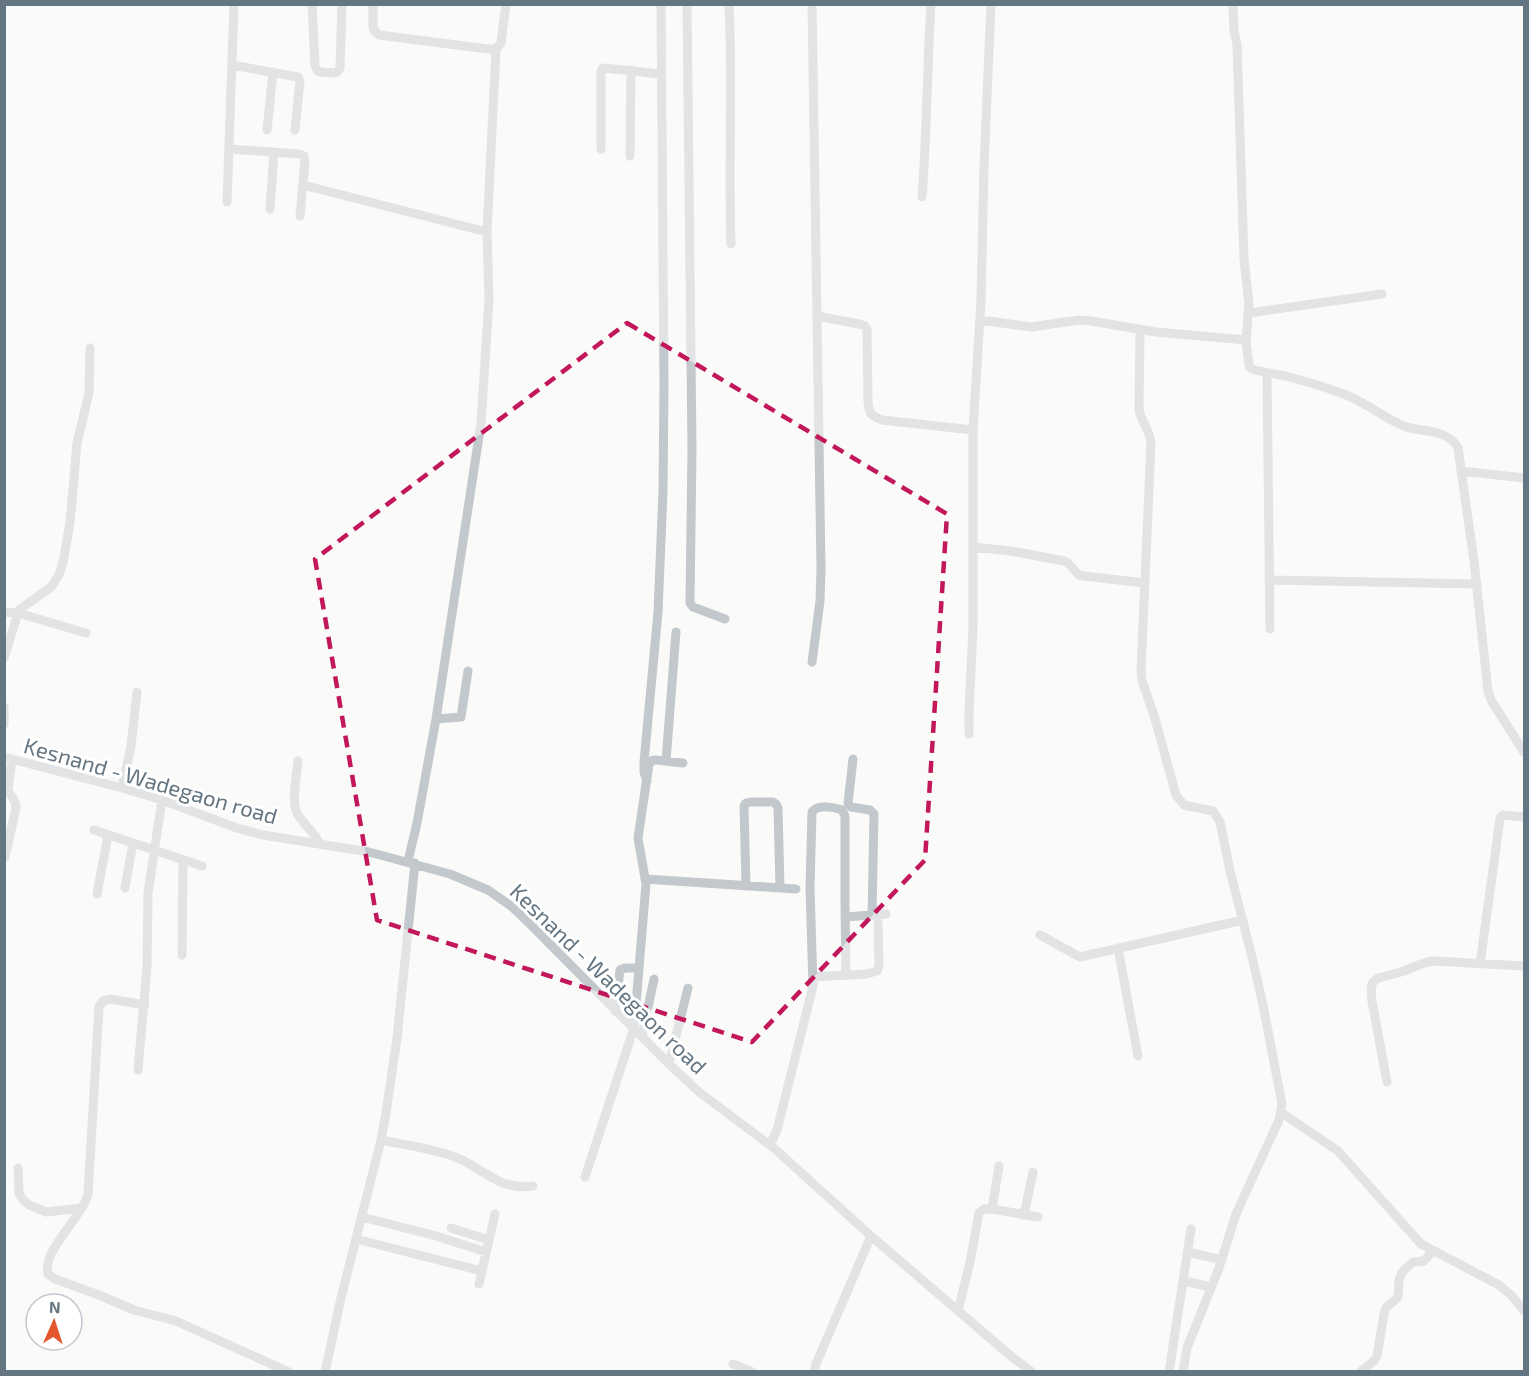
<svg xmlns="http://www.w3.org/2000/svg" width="1529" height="1376" font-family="'Exo 2',sans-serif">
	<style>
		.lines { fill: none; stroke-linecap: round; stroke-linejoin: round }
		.minor { stroke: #c3c8cc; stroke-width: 9 }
		.marked { fill: none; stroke: #c2185b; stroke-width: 4.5; stroke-dasharray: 12 8; stroke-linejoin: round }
		.labels { text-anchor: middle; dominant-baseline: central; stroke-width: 6; stroke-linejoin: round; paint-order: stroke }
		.street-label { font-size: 22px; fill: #657683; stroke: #fff }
	</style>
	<rect width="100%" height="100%" fill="#fafaf8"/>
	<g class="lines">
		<path class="minor" d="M 312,4 L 315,66 L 318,71 L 320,72 L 335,73 L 338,71 L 340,68 L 342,4
			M 373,4 L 373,27 L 374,30 L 379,35 L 488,49 L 496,49 L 501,43 L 506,4
			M 687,4 L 692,449 L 690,603 L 693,607 L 725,619
			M 729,4 C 733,84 728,164 731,244
			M 812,4 L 821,569 L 820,601 L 812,662
			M 1233,4 L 1234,30 L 1237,45 L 1244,259 L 1249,304 L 1246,340 L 1249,366 L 1252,369 C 1265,373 1279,374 1293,378 C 1311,383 1329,388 1346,395 C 1367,403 1384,418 1404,426 C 1422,433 1447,428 1458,448 L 1474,561 L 1488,691 L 1491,700 L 1524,752
			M 232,65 L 298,77 L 300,81 L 295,130
			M 267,130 L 273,72
			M 230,149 L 300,154 L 304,156 L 305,161 L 300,216
			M 601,149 L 601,72 L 602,69 L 604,68 L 661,74
			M 630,156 L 631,70
			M 303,185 L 487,232
			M 922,197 C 927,133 927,69 931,4
			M 227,202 L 234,4
			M 270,209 L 274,152
			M 1249,313 L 1382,294
			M 817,316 L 859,324 L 865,326 L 867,329 L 868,401 C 869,414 870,415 882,420 L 973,430
			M 980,320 L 1032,327 L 1058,323 L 1080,320 L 1091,321 L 1156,332 L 1246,340
			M 1140,329 L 1139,410 C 1142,423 1150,430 1151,443 L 1141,672 L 1142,681 L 1154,715 L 1176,795 L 1184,805 L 1213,811 L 1220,822 L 1230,871 L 1253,961 L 1263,1005 L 1282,1104 L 1279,1120 L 1236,1214 L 1219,1268 L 1187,1348 L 1183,1372
			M 1267,373 L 1270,629
			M 1461,471 L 1524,478
			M 973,547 L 1011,551 L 1064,561 L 1068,563 L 1079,575 L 1084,576 L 1145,583
			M 1269,580 L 1477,584
			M 4,612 L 18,613 L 86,633
			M 4,658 L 19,610 L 51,587 L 59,575 L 63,562 L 70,523 L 77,443 L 89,393 L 90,348
			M 4,707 L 4,724
			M 436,719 L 461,717 L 468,671
			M 969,734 L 969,711 L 973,628 L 973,430 L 981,301 L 984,166 L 991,4
			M 4,757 L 122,788 L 162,800 L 237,828 L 263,835 L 369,852 L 450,874 L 488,890 L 511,906 L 531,925 L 669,1064 L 699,1092 L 775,1149 L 871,1236 L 1012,1357 L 1032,1372
			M 853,759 L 848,803 L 851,807 L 870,810 L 874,814 L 872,915
			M 298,761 C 297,774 291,801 297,813 C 303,824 314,832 320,844
			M 666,761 L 676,632
			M 647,781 L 644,772 L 644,762 L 658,612 L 663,492 L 664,384 L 661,4
			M 122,788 L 131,746 L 137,692
			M 94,830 L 202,866
			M 5,857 L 16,808 L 15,802 L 8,790 L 12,759
			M 408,861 L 417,823 L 436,719 L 481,423 L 489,300 L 487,232 L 496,49
			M 645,879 L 796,889
			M 746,886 L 744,806 L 746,803 L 750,802 L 773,802 L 776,804 L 778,808 L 780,888
			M 125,888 L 133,843
			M 97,894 L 108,835
			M 845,917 L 886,914
			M 1040,935 L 1080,957 L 1243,920
			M 1118,948 L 1138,1056
			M 182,955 L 183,860
			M 1480,964 L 1500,818 L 1503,815 L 1524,817
			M 813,977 L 866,974 L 877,971 L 879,966 L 878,923
			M 145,1005 L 110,999 L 103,1001 L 99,1007 L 88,1194 C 82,1218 42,1250 48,1274 L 55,1279 L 99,1295 L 134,1310 L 176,1321 L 289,1372
			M 615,1011 L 620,970 L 625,968 L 639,968
			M 642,1036 L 654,979
			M 669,1064 L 688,988
			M 138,1070 L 147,967 L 148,893 L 162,800
			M 1387,1082 L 1372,1001 L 1371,988 L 1373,982 L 1378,978 L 1401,972 L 1424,963 L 1433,961 L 1524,966
			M 1282,1113 L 1338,1151 L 1421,1244 L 1499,1285 L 1511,1295 L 1524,1311
			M 381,1140 C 405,1145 432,1148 455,1157 C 484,1168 498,1191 533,1186
			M 770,1145 L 777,1130 L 813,986 L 810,888 L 812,812 C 818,804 834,807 842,810 L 845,816 L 845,903 L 846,975
			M 18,1168 L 19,1193 L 23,1200 L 29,1205 L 46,1212 L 82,1208
			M 585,1177 L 634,1028 L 646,884 L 638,838 L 649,764 L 653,760 L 656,760 L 683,763
			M 992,1209 L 999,1166
			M 1024,1215 L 1033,1172
			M 362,1217 L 436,1236 L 486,1252
			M 451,1228 L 489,1240
			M 356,1239 L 482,1271
			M 1188,1252 L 1222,1260
			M 1184,1281 L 1211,1287
			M 479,1284 L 495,1214
			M 958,1311 L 970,1262 L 979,1213 L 984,1209 L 992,1209 L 1038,1217
			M 733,1364 L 752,1372
			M 325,1372 L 341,1298 L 381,1140 L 386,1113 L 397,1038 L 415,863
			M 814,1372 L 816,1364 L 871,1236
			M 1169,1372 L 1191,1229
			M 1360,1372 L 1374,1361 L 1377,1356 L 1384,1314 L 1386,1308 L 1398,1297 L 1399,1280 L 1402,1272 L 1413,1262 L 1424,1261 L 1433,1251"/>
	</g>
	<path d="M0 0H1529V1376H0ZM 627,323 L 947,514 L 925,860 L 752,1042 L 377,920 L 315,559 Z" fill="#fafaf8" fill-opacity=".55" fill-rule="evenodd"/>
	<path class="marked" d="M 627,323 L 947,514 L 925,860 L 752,1042 L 377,920 L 315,559 Z"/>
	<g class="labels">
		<g class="street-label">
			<text transform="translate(151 780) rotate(16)">Kesnand - Wadegaon road</text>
			<text transform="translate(609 978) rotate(44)">Kesnand - Wadegaon road</text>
		</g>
	</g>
	<rect width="1529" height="1376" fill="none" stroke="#657683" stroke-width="12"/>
	<g transform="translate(54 1322) rotate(3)"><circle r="28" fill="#ffffff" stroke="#c1c8cd" stroke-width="1.5"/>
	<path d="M0-4.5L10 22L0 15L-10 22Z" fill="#e4572e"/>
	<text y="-9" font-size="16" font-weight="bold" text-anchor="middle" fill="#657683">N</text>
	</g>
</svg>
